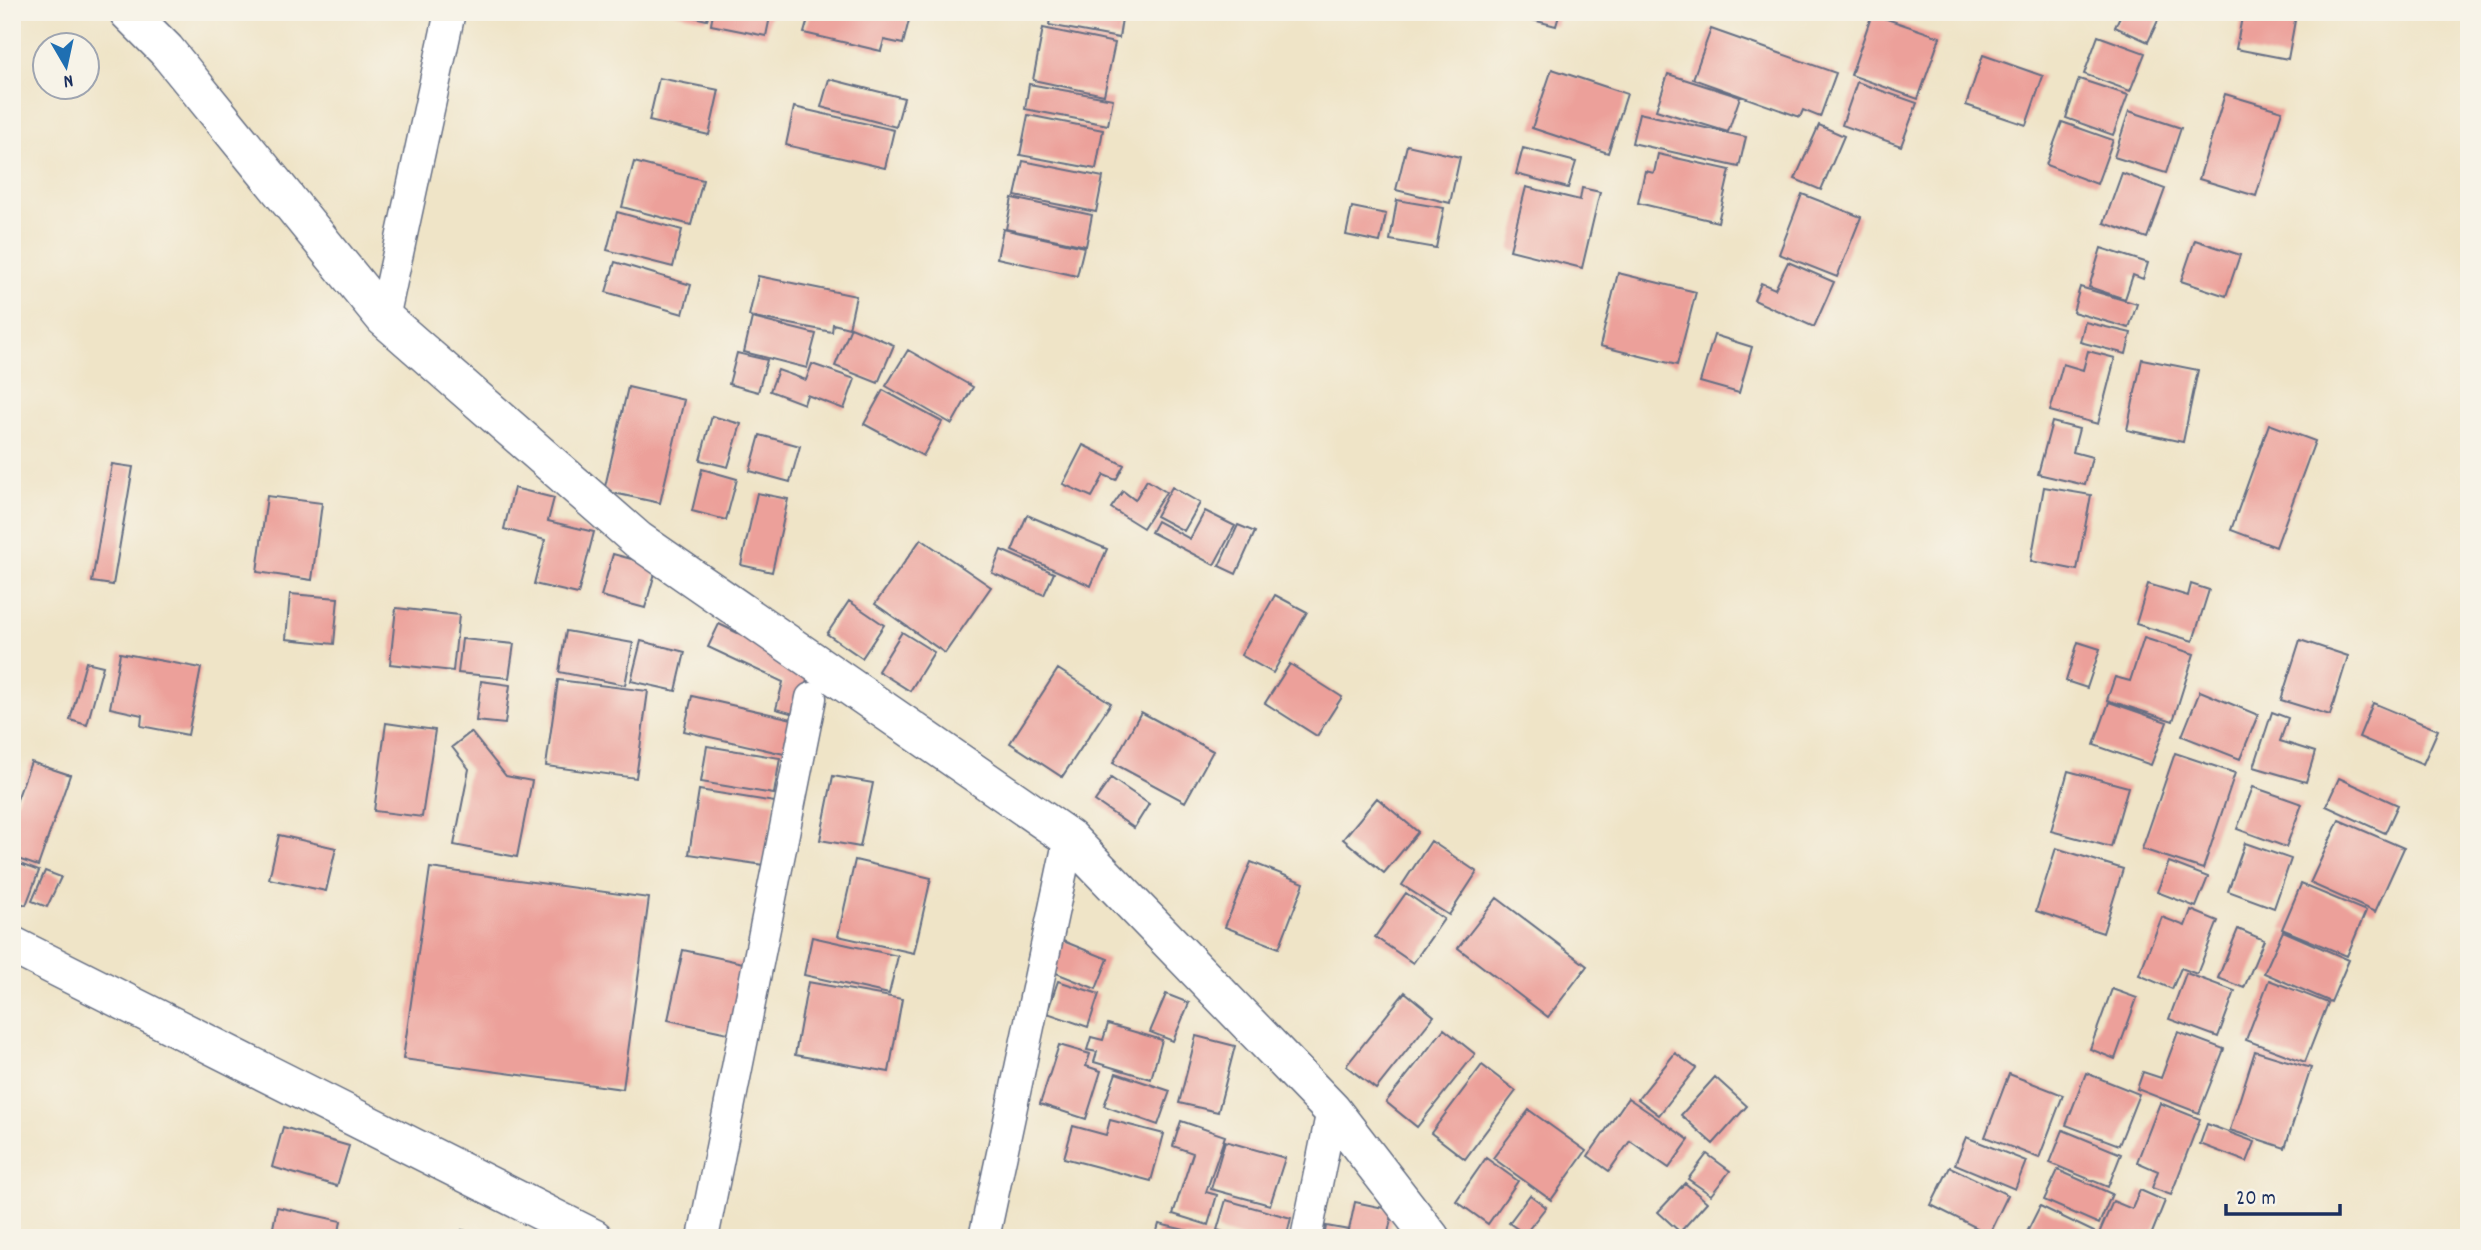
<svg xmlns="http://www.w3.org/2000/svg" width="2481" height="1250" font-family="Dekko,sans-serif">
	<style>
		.building { fill: #eca09a }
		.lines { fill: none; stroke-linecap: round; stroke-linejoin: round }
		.minor-casing { stroke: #656e83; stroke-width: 33 }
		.tertiary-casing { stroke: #656e83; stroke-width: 40 }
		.minor { stroke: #fff; stroke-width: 30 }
		.tertiary { stroke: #fff; stroke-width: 37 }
	</style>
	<rect width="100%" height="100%" fill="#f7f3e8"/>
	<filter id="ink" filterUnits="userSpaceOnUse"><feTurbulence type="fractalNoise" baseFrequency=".0143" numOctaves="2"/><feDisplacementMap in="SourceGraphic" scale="14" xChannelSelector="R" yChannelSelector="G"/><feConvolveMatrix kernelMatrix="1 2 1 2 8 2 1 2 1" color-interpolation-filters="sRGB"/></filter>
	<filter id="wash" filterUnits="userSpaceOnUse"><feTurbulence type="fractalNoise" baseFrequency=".00686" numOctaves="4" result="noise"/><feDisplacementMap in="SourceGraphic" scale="28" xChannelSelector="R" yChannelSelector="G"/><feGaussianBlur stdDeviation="1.57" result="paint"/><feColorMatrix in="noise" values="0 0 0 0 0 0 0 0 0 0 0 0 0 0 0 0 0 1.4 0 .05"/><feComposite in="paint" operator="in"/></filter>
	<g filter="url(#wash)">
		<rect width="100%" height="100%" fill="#efe4c7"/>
		<g id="blocks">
			<path class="building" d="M 672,12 L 709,12 L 707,20 Z
				M 713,12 L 771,12 L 766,36 L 711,25 Z
				M 810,12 L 875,12 L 909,20 L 903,44 L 884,40 L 881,51 L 804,33 Z
				M 1051,12 L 1123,12 L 1119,38 L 1049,25 Z
				M 1531,12 L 1560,12 L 1556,26 L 1529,19 Z
				M 2122,12 L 2162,12 L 2148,42 L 2115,27 Z
				M 2243,12 L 2282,12 L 2296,15 L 2288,59 L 2236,49 Z
				M 1872,14 L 1940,37 L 1918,99 L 1851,75 Z
				M 1043,28 L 1115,43 L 1104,95 L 1033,80 Z
				M 1711,29 L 1836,73 L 1820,117 L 1803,110 L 1800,117 L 1693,79 Z
				M 2098,36 L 2145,53 L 2130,91 L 2084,74 Z
				M 1983,55 L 2043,76 L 2026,125 L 1966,105 Z
				M 1552,69 L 1627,94 L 1608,153 L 1532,128 Z
				M 1668,74 L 1740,97 L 1728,132 L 1656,110 Z
				M 659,78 L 719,90 L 709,135 L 649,121 Z
				M 829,79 L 904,98 L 896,127 L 821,107 Z
				M 2079,79 L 2128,95 L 2113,135 L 2066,118 Z
				M 1857,82 L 1917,103 L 1901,146 L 1842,125 Z
				M 1029,84 L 1113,99 L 1108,125 L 1025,109 Z
				M 2225,94 L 2282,111 L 2256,196 L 2199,179 Z
				M 794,107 L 894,130 L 885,168 L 786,145 Z
				M 2129,111 L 2181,128 L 2166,173 L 2114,157 Z
				M 1639,113 L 1746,137 L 1739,167 L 1632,143 Z
				M 1028,115 L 1103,130 L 1096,169 L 1020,155 Z
				M 2062,122 L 2113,140 L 2097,184 L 2046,165 Z
				M 1819,125 L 1844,136 L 1821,190 L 1795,179 Z
				M 1407,145 L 1460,157 L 1450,203 L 1396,190 Z
				M 1523,148 L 1576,162 L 1568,188 L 1516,174 Z
				M 1658,154 L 1730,170 L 1718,222 L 1638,203 L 1645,171 L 1654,173 Z
				M 1023,161 L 1103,177 L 1096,212 L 1015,196 Z
				M 634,162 L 703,180 L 691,225 L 622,207 Z
				M 2122,173 L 2165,189 L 2147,238 L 2104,223 Z
				M 1526,187 L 1580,200 L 1582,188 L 1600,192 L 1582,268 L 1510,250 Z
				M 1802,194 L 1861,217 L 1837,277 L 1779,254 Z
				M 1012,198 L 1092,215 L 1086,246 L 1006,229 Z
				M 1397,200 L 1444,208 L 1436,248 L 1390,240 Z
				M 1352,207 L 1386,214 L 1380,242 L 1346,235 Z
				M 617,212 L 682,230 L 673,267 L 607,250 Z
				M 1003,229 L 1084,247 L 1077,276 L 997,258 Z
				M 2195,240 L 2240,255 L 2226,296 L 2181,281 Z
				M 2101,248 L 2148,263 L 2143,279 L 2133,275 L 2125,299 L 2089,287 Z
				M 615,262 L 691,285 L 683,314 L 606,292 Z
				M 1788,262 L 1834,282 L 1814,327 L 1754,300 L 1761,283 L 1775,289 Z
				M 1618,273 L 1696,292 L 1677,365 L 1600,346 Z
				M 758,276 L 856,296 L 849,328 L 833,324 L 832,332 L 749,316 Z
				M 2080,287 L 2137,304 L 2129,328 L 2073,312 Z
				M 752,318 L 816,334 L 807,368 L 744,352 Z
				M 2085,322 L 2131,333 L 2126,354 L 2080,342 Z
				M 851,327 L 894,345 L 878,383 L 835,366 Z
				M 1714,335 L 1752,347 L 1739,393 L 1700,382 Z
				M 908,350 L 973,387 L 952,424 L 886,386 Z
				M 2088,351 L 2115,358 L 2098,424 L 2050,411 L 2063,364 L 2083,370 Z
				M 737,353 L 767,360 L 758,392 L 729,384 Z
				M 2142,359 L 2198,370 L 2183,442 L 2127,430 Z
				M 812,364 L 855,379 L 844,409 L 807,395 L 804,404 L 770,391 L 778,370 L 806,380 Z
				M 628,387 L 684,400 L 660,503 L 604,491 Z
				M 883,390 L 942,422 L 923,456 L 864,424 Z
				M 712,416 L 741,424 L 728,467 L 700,460 Z
				M 2052,422 L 2079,429 L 2073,452 L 2092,457 L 2085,485 L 2038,474 Z
				M 2269,424 L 2315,441 L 2276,547 L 2231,530 Z
				M 760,435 L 800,446 L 790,482 L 750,471 Z
				M 1083,445 L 1124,465 L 1116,480 L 1104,475 L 1092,497 L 1063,484 Z
				M 112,464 L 133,467 L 113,585 L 92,582 Z
				M 702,469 L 737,479 L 726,520 L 692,511 Z
				M 1147,480 L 1166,492 L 1143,528 L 1111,508 L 1123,491 L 1135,500 Z
				M 1172,487 L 1200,503 L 1184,531 L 1156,516 Z
				M 2044,487 L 2091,495 L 2077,570 L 2031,561 Z
				M 514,488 L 554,498 L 548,521 L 594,532 L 578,594 L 534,584 L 545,540 L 504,529 Z
				M 757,493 L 788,499 L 772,572 L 741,565 Z
				M 267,496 L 322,503 L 312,580 L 257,572 Z
				M 1205,511 L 1235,526 L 1214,565 L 1151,532 L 1157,521 L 1190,539 Z
				M 1027,515 L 1107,549 L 1091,586 L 1012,551 Z
				M 1238,525 L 1255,532 L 1236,574 L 1219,566 Z
				M 921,539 L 991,587 L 945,653 L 875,604 Z
				M 1001,550 L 1054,573 L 1044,595 L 992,573 Z
				M 613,554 L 657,566 L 645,608 L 601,596 Z
				M 2148,584 L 2188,596 L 2191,584 L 2209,590 L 2193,641 L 2136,624 Z
				M 290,594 L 338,598 L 334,644 L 286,639 Z
				M 1275,595 L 1307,612 L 1273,673 L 1241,655 Z
				M 849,601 L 884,625 L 862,658 L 827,634 Z
				M 396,608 L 459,615 L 453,671 L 390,664 Z
				M 719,624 L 810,668 L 798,715 L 776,709 L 783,682 L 708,647 Z
				M 566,631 L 633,643 L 625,685 L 559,672 Z
				M 902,632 L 934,652 L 910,691 L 878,671 Z
				M 2144,638 L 2194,654 L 2173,721 L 2107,700 L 2115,677 L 2130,681 Z
				M 462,639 L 514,644 L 509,678 L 458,673 Z
				M 2300,640 L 2348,656 L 2330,715 L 2281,700 Z
				M 641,641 L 685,652 L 676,691 L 631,681 Z
				M 2078,642 L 2100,649 L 2087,688 L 2066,681 Z
				M 120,653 L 201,668 L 188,735 L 141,726 L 142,715 L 110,708 Z
				M 86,662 L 103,666 L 87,725 L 70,720 Z
				M 1290,664 L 1342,697 L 1317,736 L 1265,703 Z
				M 1058,669 L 1111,703 L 1062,777 L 1010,743 Z
				M 558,680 L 648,691 L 636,778 L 546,766 Z
				M 481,681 L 510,685 L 505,724 L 476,721 Z
				M 2200,691 L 2258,715 L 2240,759 L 2182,736 Z
				M 692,696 L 792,719 L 784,754 L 684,731 Z
				M 2109,702 L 2167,722 L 2151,765 L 2094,745 Z
				M 2373,703 L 2438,730 L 2423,764 L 2359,737 Z
				M 1141,712 L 1213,751 L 1185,802 L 1113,763 Z
				M 2272,712 L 2288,718 L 2280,741 L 2315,752 L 2306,782 L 2254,767 Z
				M 386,723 L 435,730 L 422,817 L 374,811 Z
				M 471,732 L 506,776 L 532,781 L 517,857 L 454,845 L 469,769 L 452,747 Z
				M 707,746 L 780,758 L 774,794 L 701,782 Z
				M 2175,753 L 2235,773 L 2203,869 L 2142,849 Z
				M 31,762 L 70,775 L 38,866 L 12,857 L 12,813 Z
				M 2068,771 L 2128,787 L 2111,847 L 2051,831 Z
				M 833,776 L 873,783 L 860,847 L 820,840 Z
				M 1111,778 L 1149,804 L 1134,828 L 1095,801 Z
				M 2339,778 L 2398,805 L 2385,833 L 2326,806 Z
				M 2253,787 L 2302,804 L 2286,847 L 2237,829 Z
				M 699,790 L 775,802 L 764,865 L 689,854 Z
				M 1377,798 L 1418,832 L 1384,873 L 1343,839 Z
				M 2339,820 L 2404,848 L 2375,912 L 2310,883 Z
				M 279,835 L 336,848 L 326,891 L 269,879 Z
				M 1431,841 L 1477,872 L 1449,915 L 1402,885 Z
				M 2245,843 L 2291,859 L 2274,908 L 2228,891 Z
				M 2056,848 L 2123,869 L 2103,933 L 2036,911 Z
				M 855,860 L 931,878 L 914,953 L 838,936 Z
				M 12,861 L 39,871 L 26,905 L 12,900 Z
				M 1251,862 L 1304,883 L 1279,948 L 1225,927 Z
				M 2169,862 L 2208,877 L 2196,907 L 2157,892 Z
				M 430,868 L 649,898 L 623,1089 L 403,1059 Z
				M 45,871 L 61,877 L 47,907 L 32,901 Z
				M 2301,884 L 2366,911 L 2347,956 L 2282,929 Z
				M 1406,893 L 1444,919 L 1413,963 L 1375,937 Z
				M 1497,898 L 1587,966 L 1548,1017 L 1458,948 Z
				M 2191,910 L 2218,921 L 2197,974 L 2181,968 L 2172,989 L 2139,975 L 2162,917 L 2185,926 Z
				M 2238,929 L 2264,940 L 2244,988 L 2218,978 Z
				M 2283,931 L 2349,960 L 2331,1002 L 2264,973 Z
				M 812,937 L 898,956 L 889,994 L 804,975 Z
				M 1063,941 L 1108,959 L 1096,989 L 1051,971 Z
				M 683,950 L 752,965 L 737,1035 L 668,1020 Z
				M 2186,973 L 2235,991 L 2218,1037 L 2169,1019 Z
				M 2269,980 L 2328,1003 L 2305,1062 L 2246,1040 Z
				M 1058,981 L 1099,994 L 1088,1027 L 1047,1013 Z
				M 808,982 L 902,999 L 889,1072 L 795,1055 Z
				M 2112,989 L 2137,998 L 2115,1059 L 2090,1049 Z
				M 1405,992 L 1434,1016 L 1376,1089 L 1346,1066 Z
				M 1166,994 L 1189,1003 L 1173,1041 L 1150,1032 Z
				M 1108,1024 L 1162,1040 L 1151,1079 L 1094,1062 L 1097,1052 L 1087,1050 L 1091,1037 L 1103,1040 Z
				M 1444,1029 L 1475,1054 L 1417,1127 L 1386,1102 Z
				M 2178,1032 L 2224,1049 L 2199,1113 L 2137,1089 L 2143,1072 L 2161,1078 Z
				M 1196,1036 L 1235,1046 L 1218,1112 L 1179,1103 Z
				M 1059,1045 L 1090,1054 L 1086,1066 L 1101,1071 L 1086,1119 L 1040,1104 Z
				M 2255,1051 L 2311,1068 L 2285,1148 L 2230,1130 Z
				M 1675,1053 L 1696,1068 L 1659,1115 L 1638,1099 Z
				M 1482,1065 L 1516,1091 L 1465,1159 L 1431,1133 Z
				M 1116,1073 L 1170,1091 L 1158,1125 L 1104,1106 Z
				M 2086,1073 L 2139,1094 L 2119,1145 L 2066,1125 Z
				M 2009,1074 L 2063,1095 L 2039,1158 L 1985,1137 Z
				M 1715,1077 L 1747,1106 L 1713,1144 L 1681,1115 Z
				M 1628,1098 L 1689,1140 L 1669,1168 L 1630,1141 L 1609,1171 L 1588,1156 Z
				M 2160,1103 L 2200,1119 L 2171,1195 L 2152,1188 L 2158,1171 L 2137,1162 Z
				M 1529,1110 L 1586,1151 L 1551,1200 L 1493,1158 Z
				M 1110,1120 L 1164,1134 L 1151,1181 L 1064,1158 L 1073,1126 L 1106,1135 Z
				M 1181,1121 L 1225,1136 L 1206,1192 L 1217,1195 L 1208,1225 L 1173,1214 L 1193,1153 L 1173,1146 Z
				M 2207,1124 L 2255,1142 L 2247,1162 L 2200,1144 Z
				M 283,1127 L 349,1146 L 337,1186 L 272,1167 Z
				M 2063,1130 L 2121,1154 L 2108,1187 L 2050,1163 Z
				M 1966,1137 L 2026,1161 L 2015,1189 L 1955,1164 Z
				M 1225,1141 L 1285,1158 L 1270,1205 L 1211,1189 Z
				M 1707,1154 L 1730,1171 L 1711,1195 L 1688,1179 Z
				M 1486,1158 L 1518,1181 L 1488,1224 L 1456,1201 Z
				M 1950,1167 L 2008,1195 L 1989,1234 L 1931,1205 Z
				M 2058,1170 L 2112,1194 L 2099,1224 L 2044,1200 Z
				M 1685,1183 L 1707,1202 L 1680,1232 L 1658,1212 Z
				M 2140,1190 L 2165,1201 L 2150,1238 L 2097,1238 L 2113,1201 L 2132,1209 Z
				M 1530,1195 L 1546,1207 L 1525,1234 L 1509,1223 Z
				M 1226,1200 L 1291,1218 L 1286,1238 L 1244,1238 L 1217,1230 Z
				M 1355,1202 L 1393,1210 L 1387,1238 L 1324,1238 L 1326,1226 L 1349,1230 Z
				M 2040,1206 L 2094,1232 L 2091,1238 L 2024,1238 Z
				M 277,1207 L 341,1221 L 338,1238 L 271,1238 Z
				M 1159,1224 L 1215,1237 L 1215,1238 L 1155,1238 Z
				M 462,1230 L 491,1237 L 491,1238 L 461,1238 Z"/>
		</g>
	</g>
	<g filter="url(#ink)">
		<use href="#blocks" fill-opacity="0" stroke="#656e83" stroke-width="2"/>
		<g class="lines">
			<g class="minor-casing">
				<path id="minor" d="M 384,318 L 450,12
					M 703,1238 L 811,698
					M 984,1238 L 1069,838
					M 1306,1238 L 1332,1110"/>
			</g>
			<g class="tertiary-casing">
				<path id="tertiary" d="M 128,12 L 166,50 L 384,318 L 638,540 L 1069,838 L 1332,1110 L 1431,1238
					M 12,945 L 594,1238"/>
			</g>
			<use href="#minor" class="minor"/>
			<use href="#tertiary" class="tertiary"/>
		</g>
	</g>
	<rect width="2481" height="1250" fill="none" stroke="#f7f3e8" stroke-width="42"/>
	<g transform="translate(66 66) rotate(171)"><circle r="33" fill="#f7f3e8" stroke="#9fa5b1" stroke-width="2"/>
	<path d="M0-5L12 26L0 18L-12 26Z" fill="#1f6fb2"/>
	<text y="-10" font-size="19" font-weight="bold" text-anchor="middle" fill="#1b2f5e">N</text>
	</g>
	<path d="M2226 1204v10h114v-10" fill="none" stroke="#1b2f5e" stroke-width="3.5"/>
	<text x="2236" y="1204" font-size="21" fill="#1b2f5e" stroke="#f7f3e8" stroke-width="5" paint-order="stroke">20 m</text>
</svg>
